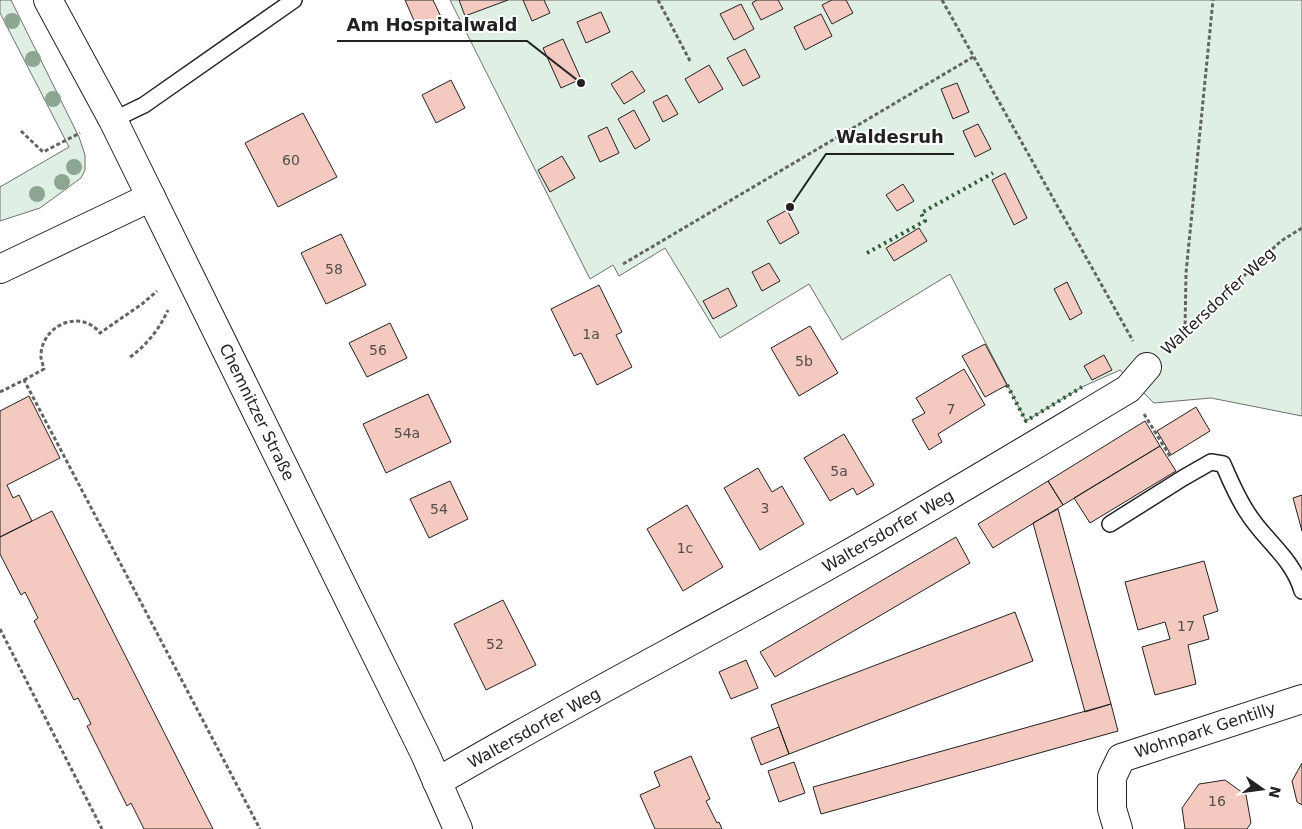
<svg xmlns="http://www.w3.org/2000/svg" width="1302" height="829" font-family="'DejaVu Sans',sans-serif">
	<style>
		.green { fill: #e0efe3; stroke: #6f6f6f }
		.building { fill: #f3c9c0; stroke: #222 }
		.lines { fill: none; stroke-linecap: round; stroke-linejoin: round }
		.lane-casing { stroke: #222; stroke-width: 18 }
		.street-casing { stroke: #222; stroke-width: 30 }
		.secondary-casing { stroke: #222; stroke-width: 30 }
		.primary-casing { stroke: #222; stroke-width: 30 }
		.path { stroke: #646464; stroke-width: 3; stroke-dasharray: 4 2.5; stroke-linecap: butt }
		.lane { stroke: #fff; stroke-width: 15 }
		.street { stroke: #fff; stroke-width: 28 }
		.secondary { stroke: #fff; stroke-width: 28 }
		.primary { stroke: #fff; stroke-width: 28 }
		.hedge { stroke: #2f5e38; stroke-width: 4; stroke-dasharray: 2.5 4; stroke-linecap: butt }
		.tree { fill: #8da692 }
		.labels { text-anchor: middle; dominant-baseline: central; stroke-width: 4; stroke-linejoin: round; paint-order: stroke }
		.number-label { font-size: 14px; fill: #564c4a }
		.street-label { font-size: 16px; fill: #222; stroke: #fff }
		.leader { fill: none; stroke: #222; stroke-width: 2 }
		.callout-dot { fill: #222; stroke: #fff; stroke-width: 2 }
		.callout-label { font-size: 18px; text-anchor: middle; font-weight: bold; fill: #222; stroke: #fff; stroke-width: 4; stroke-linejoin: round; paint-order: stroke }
	</style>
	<rect width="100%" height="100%" fill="#fff"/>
	<path class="green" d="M 0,0 L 11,0 L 79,137 L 85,155 L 85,170 L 81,178 L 40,208 L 0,221 L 0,187 L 69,147 L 0,13 Z
		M 450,0 L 1302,0 L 1302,416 L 1211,398 L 1154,403 L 1120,370 L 1082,387 L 1026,421 L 950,274 L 842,340 L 809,284 L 720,338 L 665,248 L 619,276 L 613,265 L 590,279 Z"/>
	<path class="building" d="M 405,0 L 433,0 L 443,21 L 419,32 Z
		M 459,0 L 508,0 L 465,16 Z
		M 523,0 L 544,0 L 550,13 L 532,21 Z
		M 757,0 L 778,0 L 783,9 L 761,20 L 752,3 Z
		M 832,0 L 846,0 L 853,13 L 832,24 L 822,5 Z
		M 741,4 L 754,29 L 734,40 L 720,14 Z
		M 601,12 L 610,32 L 586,43 L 577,22 Z
		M 821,14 L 832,36 L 805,50 L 794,27 Z
		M 563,39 L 581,79 L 561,88 L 543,48 Z
		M 745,49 L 760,77 L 743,86 L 727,58 Z
		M 709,65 L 723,89 L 699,103 L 685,79 Z
		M 632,71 L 645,91 L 624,104 L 611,84 Z
		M 451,80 L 465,108 L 436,123 L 422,95 Z
		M 957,83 L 969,112 L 953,119 L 941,89 Z
		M 667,95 L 678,114 L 663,122 L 653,102 Z
		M 634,110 L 650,140 L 635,149 L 618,119 Z
		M 303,113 L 337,177 L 278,207 L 245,143 Z
		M 978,124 L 991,149 L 975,157 L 963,131 Z
		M 607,127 L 619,153 L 600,162 L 588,136 Z
		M 562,156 L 575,178 L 550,192 L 538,170 Z
		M 1005,173 L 1027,218 L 1014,225 L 992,180 Z
		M 903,184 L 914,201 L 897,211 L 886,195 Z
		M 787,210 L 799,233 L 780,244 L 767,221 Z
		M 919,228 L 927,241 L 894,261 L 886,248 Z
		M 341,234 L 366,285 L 326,304 L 301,253 Z
		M 769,263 L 780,281 L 762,291 L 752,272 Z
		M 1067,282 L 1082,313 L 1070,320 L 1054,289 Z
		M 599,285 L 622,332 L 616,335 L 632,367 L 597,385 L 581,353 L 574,356 L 551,309 Z
		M 728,288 L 737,306 L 713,319 L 703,301 Z
		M 390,323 L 407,358 L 367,377 L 349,343 Z
		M 810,326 L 838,373 L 799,396 L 771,348 Z
		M 985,344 L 1007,385 L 985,397 L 962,356 Z
		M 1104,355 L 1112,370 L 1092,380 L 1084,366 Z
		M 964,369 L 985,405 L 938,434 L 942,442 L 929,450 L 912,420 L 925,413 L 916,398 Z
		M 428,394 L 451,442 L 386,473 L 363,424 Z
		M 29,396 L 60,458 L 7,485 L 13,498 L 19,495 L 32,521 L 0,537 L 0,411 Z
		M 1196,407 L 1210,431 L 1171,455 L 1157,431 Z
		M 1145,421 L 1160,446 L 1063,505 L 1048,481 Z
		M 844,434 L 874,485 L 857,495 L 853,488 L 830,501 L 804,458 Z
		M 1160,446 L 1176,471 L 1090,523 L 1074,498 Z
		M 758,468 L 772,492 L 782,486 L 804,524 L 760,550 L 724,488 Z
		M 450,481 L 468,519 L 429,538 L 410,499 Z
		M 1048,481 L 1063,505 L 993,548 L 978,524 Z
		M 1302,495 L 1302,531 L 1293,498 Z
		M 687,505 L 723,567 L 683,591 L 647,529 Z
		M 1058,509 L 1111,704 L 1085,712 L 1033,523 Z
		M 52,511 L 89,584 L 213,829 L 144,829 L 131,803 L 127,806 L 87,726 L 91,724 L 78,698 L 74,700 L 34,621 L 38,618 L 25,592 L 21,595 L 0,554 L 0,537 Z
		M 956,537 L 970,563 L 775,677 L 760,652 Z
		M 1204,561 L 1218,611 L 1203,616 L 1209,639 L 1188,645 L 1196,684 L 1155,695 L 1142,647 L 1170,639 L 1165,622 L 1138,630 L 1125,582 Z
		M 503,600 L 536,665 L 486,690 L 454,624 Z
		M 1015,612 L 1033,661 L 789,754 L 771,705 Z
		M 746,660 L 758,688 L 731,699 L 719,672 Z
		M 1111,704 L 1118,731 L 821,814 L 813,787 Z
		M 779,727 L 789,754 L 761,765 L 751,738 Z
		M 691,756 L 710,799 L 706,801 L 717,823 L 719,822 L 722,829 L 655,829 L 640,795 L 660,786 L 654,772 Z
		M 794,762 L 805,793 L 779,802 L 768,771 Z
		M 1302,763 L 1302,805 L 1297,802 L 1292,781 Z
		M 1225,780 L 1246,795 L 1251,823 L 1247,829 L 1185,829 L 1182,808 L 1199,784 Z"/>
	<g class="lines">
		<g class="lane-casing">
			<path id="lane" d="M 113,120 L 144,105 L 294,0
				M 1110,524 L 1183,478 L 1211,462 L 1223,464 C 1230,480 1237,497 1247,512 C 1263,539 1293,558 1302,591"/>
		</g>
		<g class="street-casing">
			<path id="street" d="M 437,782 C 568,705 703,636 836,561 C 934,506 1031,447 1128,389 L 1147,367
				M 1118,829 L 1112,809 L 1112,777 L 1121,758 L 1302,699"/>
		</g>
		<g class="secondary-casing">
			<path id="secondary" d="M 0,269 L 151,197"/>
		</g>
		<g class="primary-casing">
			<path id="primary" d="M 48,0 L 113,120 L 425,754 L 458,829"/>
		</g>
		<path class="path" d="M 658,0 L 690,61
			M 942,0 L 1133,341
			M 21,131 L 43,152 L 80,133
			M 623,264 L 973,57
			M 1185,331 L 1186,273 L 1213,0
			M 1168,347 L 1281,241 L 1302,228
			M 130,357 C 146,346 160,328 168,310
			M 24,380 L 44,369 C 43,364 40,358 41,353 C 44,324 81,309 100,333 L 142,304 L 157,291
			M 0,392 L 24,380 L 260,829
			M 1144,414 L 1171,458
			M 0,629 L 102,829"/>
		<use href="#lane" class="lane"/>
		<use href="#street" class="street"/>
		<use href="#secondary" class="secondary"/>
		<use href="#primary" class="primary"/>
		<path class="hedge" d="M 867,253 L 925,221 L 921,213 L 993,173
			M 1007,385 L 1026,421 L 1082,387"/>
	</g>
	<g class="tree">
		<circle cx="12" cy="21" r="8"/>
		<circle cx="33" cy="59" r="8"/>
		<circle cx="53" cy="99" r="8"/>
		<circle cx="74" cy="167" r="8"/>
		<circle cx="62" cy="182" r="8"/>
		<circle cx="37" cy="194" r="8"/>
	</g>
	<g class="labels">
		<g class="number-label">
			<text x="291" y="160">60</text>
			<text x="334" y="269">58</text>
			<text x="591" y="334">1a</text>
			<text x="378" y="350">56</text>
			<text x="804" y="361">5b</text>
			<text x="951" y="409">7</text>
			<text x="407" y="433">54a</text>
			<text x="839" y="471">5a</text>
			<text x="765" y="508">3</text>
			<text x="439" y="509">54</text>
			<text x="685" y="548">1c</text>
			<text x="1186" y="626">17</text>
			<text x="495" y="644">52</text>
			<text x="1217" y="801">16</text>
		</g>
		<g class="street-label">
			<text transform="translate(1218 301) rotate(-43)">Waltersdorfer Weg</text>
			<text transform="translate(257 412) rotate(64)">Chemnitzer Straße</text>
			<text transform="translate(888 531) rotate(-30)">Waltersdorfer Weg</text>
			<text transform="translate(534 728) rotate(-29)">Waltersdorfer Weg</text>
			<text transform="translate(1205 730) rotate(-18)">Wohnpark Gentilly</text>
		</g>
	</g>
	<path class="leader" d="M581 83L527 41H337M790 207L826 154H954"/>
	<g class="callout-dot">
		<circle cx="581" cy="83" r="5"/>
		<circle cx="790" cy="207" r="5"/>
	</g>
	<g class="callout-label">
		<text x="432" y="31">Am Hospitalwald</text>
		<text x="890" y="143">Waldesruh</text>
	</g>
	<g transform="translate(1262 789) rotate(104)" stroke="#ffffff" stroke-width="4" paint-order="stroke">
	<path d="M0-4L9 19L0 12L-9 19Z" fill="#222222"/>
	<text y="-8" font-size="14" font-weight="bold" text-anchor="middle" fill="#222222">N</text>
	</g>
</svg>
